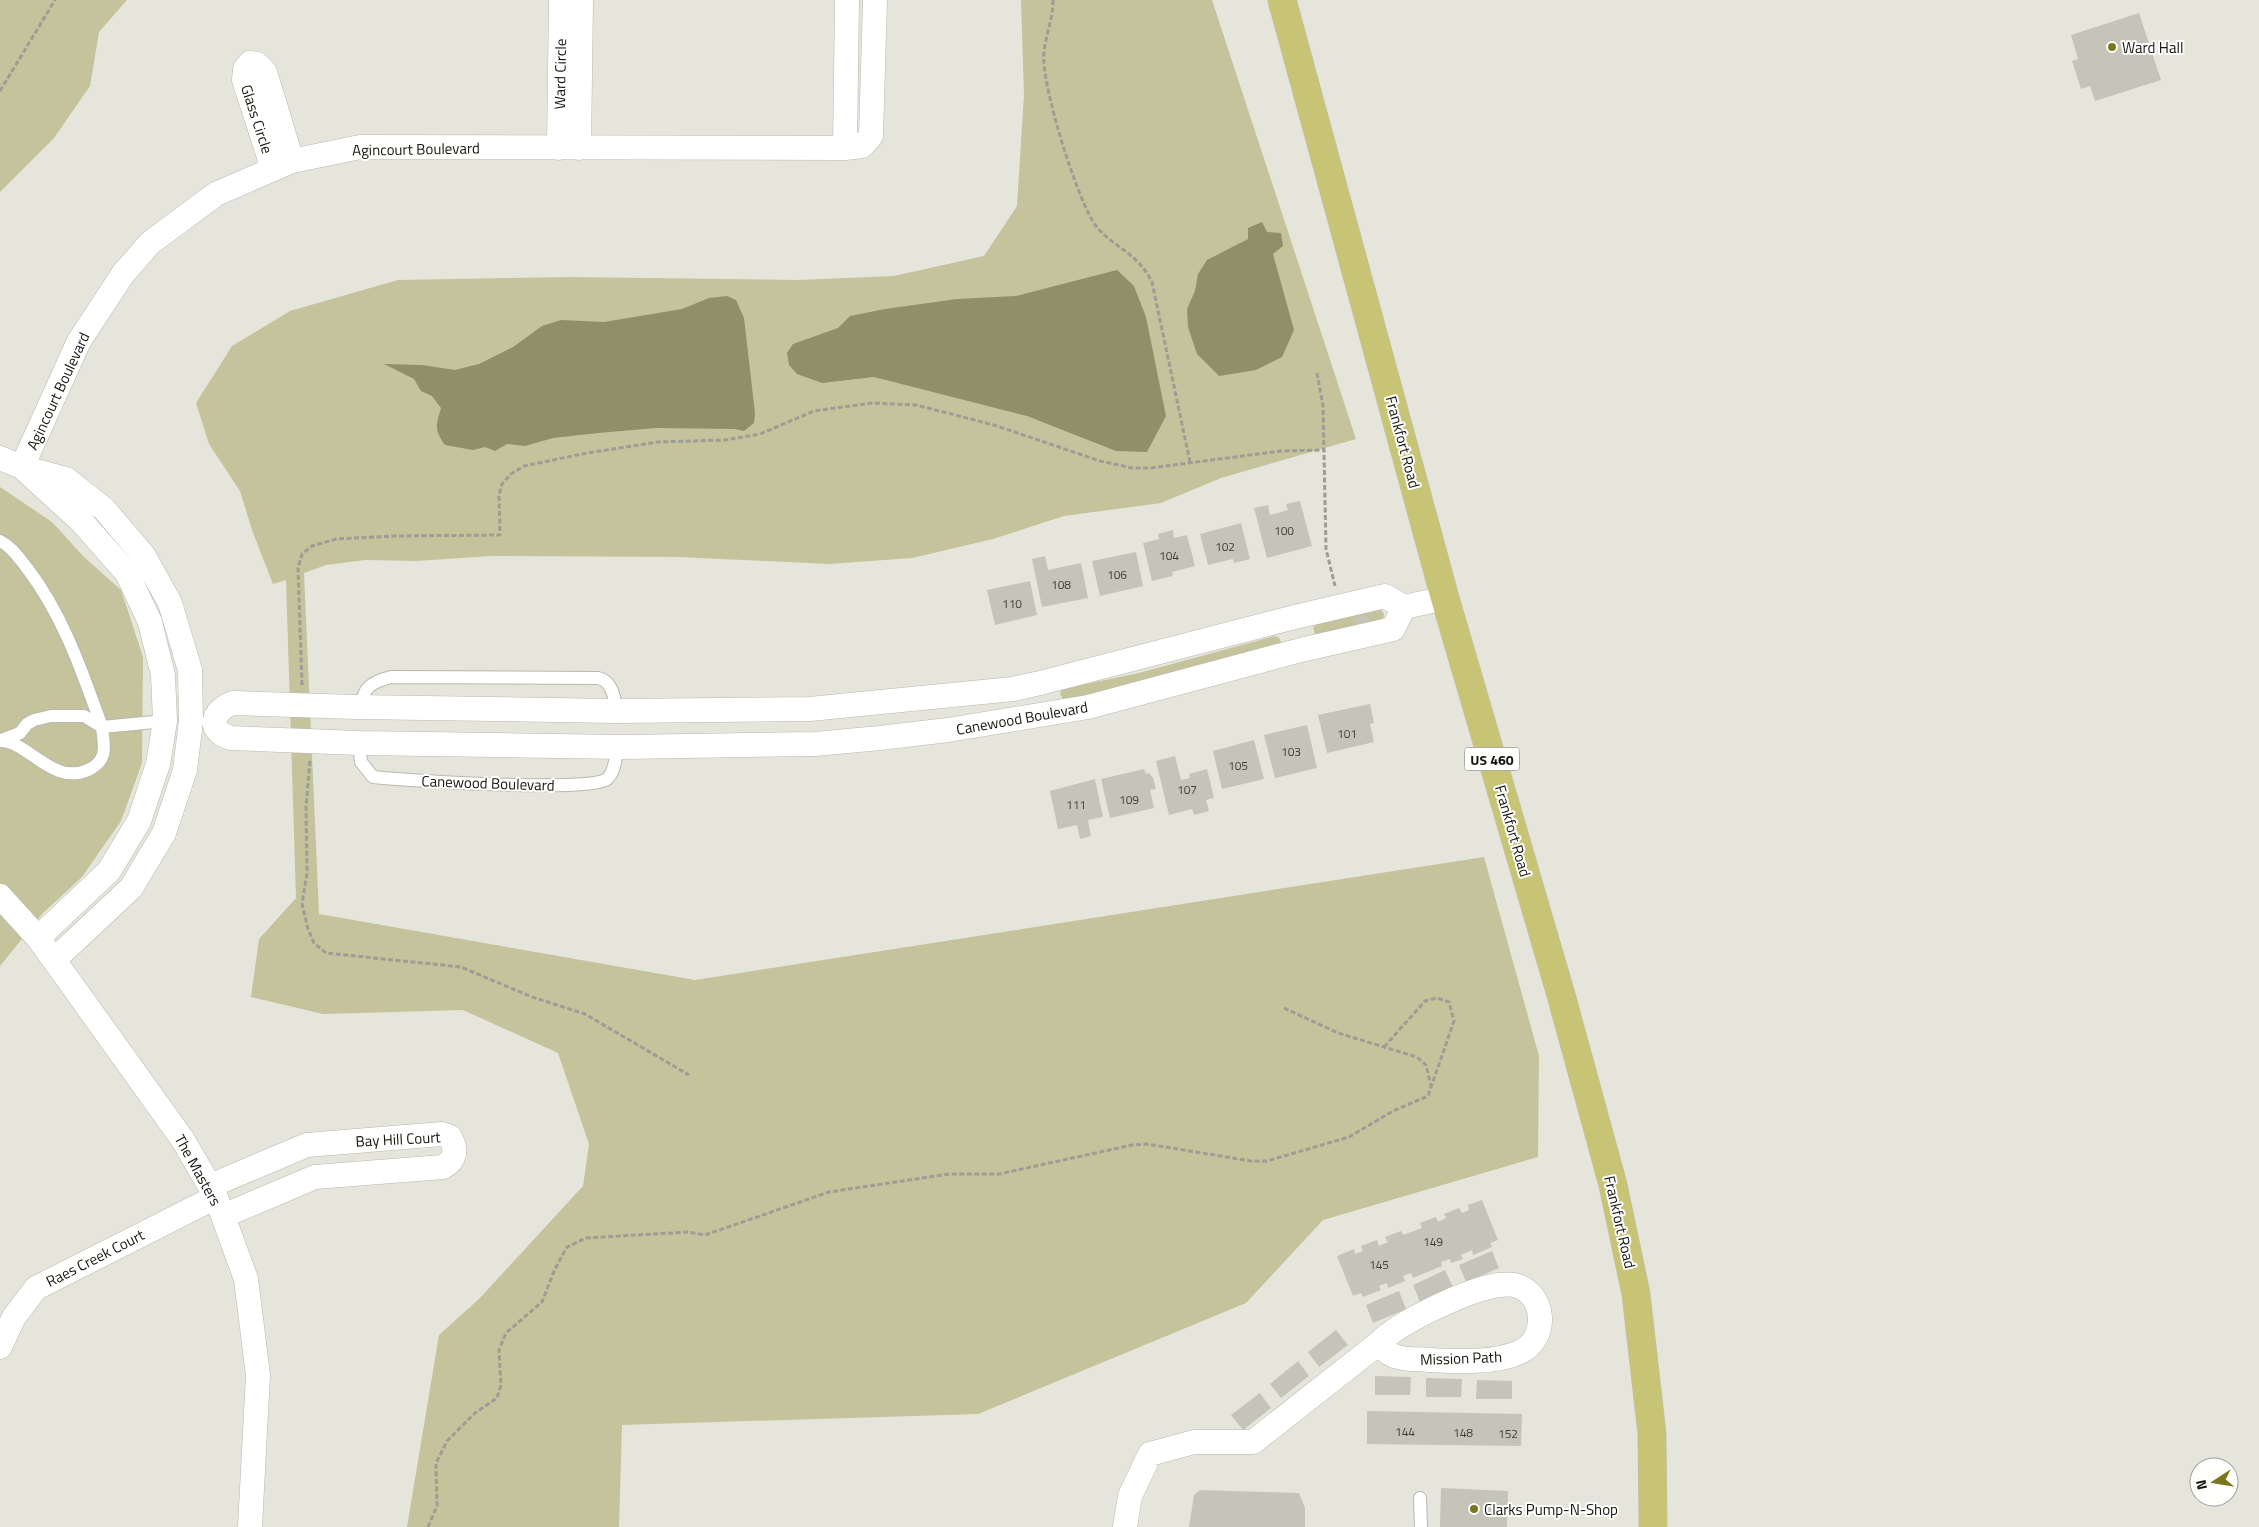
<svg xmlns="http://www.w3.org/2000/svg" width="2259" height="1527" font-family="'Titillium Web',sans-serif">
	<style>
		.green { fill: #c4c39b }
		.water { fill: #908f68 }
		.building { fill: #c4c4b9 }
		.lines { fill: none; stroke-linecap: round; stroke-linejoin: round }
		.service-casing { stroke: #b8b8ae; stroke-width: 14 }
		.minor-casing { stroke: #b8b8ae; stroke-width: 25 }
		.primary-casing { stroke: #c2c2c1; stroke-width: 29 }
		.path { stroke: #9d9d95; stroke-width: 3; stroke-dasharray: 5 2.5; stroke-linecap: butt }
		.service { stroke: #fff; stroke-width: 12 }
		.minor { stroke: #fff; stroke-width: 24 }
		.primary { stroke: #c8c476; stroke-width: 28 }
		.poi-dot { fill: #7b771c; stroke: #fffffe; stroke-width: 2 }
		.labels { text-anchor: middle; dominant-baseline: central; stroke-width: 4; stroke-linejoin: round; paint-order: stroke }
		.number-label { font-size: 12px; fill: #40403a }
		.shield { fill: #fffffe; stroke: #5a5a57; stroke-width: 1 }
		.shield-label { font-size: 14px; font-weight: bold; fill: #141410 }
		.poi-label { font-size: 15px; fill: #141410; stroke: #fffffe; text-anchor: start }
		.street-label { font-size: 15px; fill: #141410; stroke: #fffffe }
	</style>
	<rect width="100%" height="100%" fill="#e5e5db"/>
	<path class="green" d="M 0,0 L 127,0 L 99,32 L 90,86 L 54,138 L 0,192 Z
		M 1021,0 L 1212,0 L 1356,439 L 1221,478 L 1161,503 L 1064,516 L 993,539 L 912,558 L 829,564 L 679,557 L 491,556 L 416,561 L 365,560 L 326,565 L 304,573 L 319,914 L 695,980 L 1484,857 L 1539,1056 L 1538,1157 L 1323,1220 L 1246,1303 L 978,1414 L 622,1425 L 619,1527 L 407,1527 L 439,1335 L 479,1299 L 583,1186 L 589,1144 L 558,1053 L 463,1010 L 323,1014 L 251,997 L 259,939 L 296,898 L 286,580 L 273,584 L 252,530 L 240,491 L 209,444 L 196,403 L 232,346 L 290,311 L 398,280 L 569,277 L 798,280 L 894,276 L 984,256 L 1017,206 L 1024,95 Z
		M 0,487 L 52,522 L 84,557 L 121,590 L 143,657 L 142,763 L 121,821 L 82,877 L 43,913 L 0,966 Z
		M 1379,607 L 1384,614 L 1383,621 L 1315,635 L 1313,627 L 1318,623 Z
		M 1275,636 L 1279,638 L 1282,645 L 1132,689 L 1063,699 L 1060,694 L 1062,689 L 1139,673 Z"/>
	<path class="water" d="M 1262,222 L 1267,232 L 1281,233 L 1283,246 L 1273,254 L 1294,330 L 1282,357 L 1256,370 L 1219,376 L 1197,354 L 1188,327 L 1187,309 L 1195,291 L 1198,274 L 1207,260 L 1248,239 L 1248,228 Z
		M 1117,270 L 1134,286 L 1146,317 L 1166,416 L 1147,452 L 1116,451 L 1027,416 L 874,377 L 822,383 L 797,374 L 789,365 L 787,353 L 793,344 L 838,328 L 850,316 L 885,309 L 957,299 L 1016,296 Z
		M 727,296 L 736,300 L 744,318 L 755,413 L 754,423 L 744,431 L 735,429 L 656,428 L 598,433 L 553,438 L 525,446 L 507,444 L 495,451 L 485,447 L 473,450 L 445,445 C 434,430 436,425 441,408 L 432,396 L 421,391 L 414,379 L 384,364 L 422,365 L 455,370 L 479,364 L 513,347 L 542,326 L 561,320 L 604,322 L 682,309 L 709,298 Z"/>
	<path class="building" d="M 2139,13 L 2161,80 L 2095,101 L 2090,86 L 2081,89 L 2072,61 L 2078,59 L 2071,35 Z
		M 1300,501 L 1312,546 L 1267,558 L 1254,508 L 1268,505 L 1270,515 L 1288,510 L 1286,504 Z
		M 1241,523 L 1250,559 L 1234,563 L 1233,559 L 1208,565 L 1200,534 Z
		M 1173,530 L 1174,538 L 1187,535 L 1195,566 L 1172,572 L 1173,576 L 1152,581 L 1143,543 L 1159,539 L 1158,534 Z
		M 1136,552 L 1143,586 L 1100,596 L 1092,561 Z
		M 1045,556 L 1048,570 L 1081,563 L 1088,598 L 1042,607 L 1032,559 Z
		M 1030,581 L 1037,615 L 995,625 L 987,590 Z
		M 1367,615 L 1369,621 L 1357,624 L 1355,618 Z
		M 1370,704 L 1374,723 L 1370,724 L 1374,742 L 1327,753 L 1318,715 Z
		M 1307,725 L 1317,768 L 1275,778 L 1264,735 Z
		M 1254,740 L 1264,779 L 1222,789 L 1213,751 Z
		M 1175,756 L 1181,780 L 1190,778 L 1189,774 L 1207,769 L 1214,798 L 1206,800 L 1209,811 L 1194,815 L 1192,809 L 1169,815 L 1156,761 Z
		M 1144,769 L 1146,774 L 1149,773 L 1153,778 L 1156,789 L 1150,790 L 1154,808 L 1110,818 L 1101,779 Z
		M 1095,779 L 1103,817 L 1088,820 L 1091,836 L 1080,839 L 1077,825 L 1058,829 L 1050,791 Z
		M 1482,1200 L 1498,1240 L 1490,1243 L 1492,1247 L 1473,1255 L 1472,1250 L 1461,1255 L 1463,1259 L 1451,1263 L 1450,1259 L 1441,1262 L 1442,1266 L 1413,1278 L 1411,1273 L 1403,1276 L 1405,1281 L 1388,1288 L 1387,1283 L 1379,1286 L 1381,1290 L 1363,1297 L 1361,1293 L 1353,1296 L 1337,1256 L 1354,1249 L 1355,1254 L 1363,1251 L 1361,1246 L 1377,1240 L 1379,1246 L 1388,1242 L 1385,1237 L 1401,1231 L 1403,1235 L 1422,1228 L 1420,1223 L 1436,1217 L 1438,1222 L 1446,1218 L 1444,1214 L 1459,1208 L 1462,1213 L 1469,1210 L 1468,1205 Z
		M 1492,1251 L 1499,1268 L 1466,1282 L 1459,1265 Z
		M 1445,1270 L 1453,1287 L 1420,1302 L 1413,1285 Z
		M 1399,1291 L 1406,1309 L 1373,1323 L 1366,1305 Z
		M 1336,1330 L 1348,1345 L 1319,1367 L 1308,1352 Z
		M 1298,1361 L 1309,1376 L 1281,1398 L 1270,1384 Z
		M 1375,1376 L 1411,1377 L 1410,1395 L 1375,1395 Z
		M 1426,1378 L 1462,1379 L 1461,1397 L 1426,1397 Z
		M 1477,1380 L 1512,1381 L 1512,1399 L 1476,1399 Z
		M 1260,1393 L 1271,1408 L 1243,1430 L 1231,1415 Z
		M 1367,1411 L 1522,1414 L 1521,1446 L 1367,1444 Z
		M 1441,1488 L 1508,1491 L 1507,1527 L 1440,1527 Z
		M 1200,1490 L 1299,1493 L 1305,1508 L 1305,1527 L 1189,1527 L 1194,1495 Z"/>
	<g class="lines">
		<g class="service-casing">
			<path id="service" d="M 0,541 C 12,547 18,557 27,568 C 63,615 82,671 102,727 L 165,721
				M 361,707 C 363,687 372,682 391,677 L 598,678 C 613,681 614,698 617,711
				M 0,741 C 27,740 52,786 88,770 C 109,760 104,746 102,727 L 84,716 L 51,716 L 34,720 L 27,724 L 20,733 L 1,740
				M 359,743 L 361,762 L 373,777 C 405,780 590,793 607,779 C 615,772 616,757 617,747
				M 1420,1498 L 1421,1527"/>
		</g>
		<g class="minor-casing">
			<path id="minor" d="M 847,0 L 845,148 L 862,146 L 871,136 L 875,0
				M 559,148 L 561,0
				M 579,148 L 581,0
				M 273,169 L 244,80 L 245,69 L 250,63 L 257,64 L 265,72 L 292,161
				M 0,458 L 22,467 L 66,479 L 104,509 L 144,556 L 170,603 L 190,670 L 191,721 L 185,770 L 164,833 L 131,888 L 54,960
				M 22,467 L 79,341 L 123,274 L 150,243 L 216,194 L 292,161 L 360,147 L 845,148
				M 23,468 L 82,522 L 127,573 L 150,622 L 163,675 L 165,721 L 158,764 L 139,821 L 109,871 L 38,938
				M 1404,607 L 1393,629 L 1301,650 L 1088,707 L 948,730 L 880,738 L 815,744 L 622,747 L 359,743 L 231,738 C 207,731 211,711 233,703 L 356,707 L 617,711 L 810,709 L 1013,689 L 1040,683 L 1295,617 L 1385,596 L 1404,607 L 1445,598
				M 0,896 L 38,938 L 54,960 L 183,1140 L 216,1197 L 246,1279 L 258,1375 L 250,1527
				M 210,1186 L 307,1145 L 442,1134 L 450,1137 C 457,1149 456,1160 443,1167 L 315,1177 L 223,1216
				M 1499,1285 C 1503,1285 1509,1284 1514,1285 C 1546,1292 1549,1339 1520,1352 C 1489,1366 1443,1360 1410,1359 C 1395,1358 1388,1355 1379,1343 C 1399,1322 1469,1289 1499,1285 Z
				M 0,1347 L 14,1317 L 36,1288 L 216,1197
				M 1125,1527 L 1130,1496 L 1150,1454 L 1194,1442 L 1253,1442 L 1379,1343"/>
		</g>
		<g class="primary-casing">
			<path id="primary" d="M 1282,0 L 1445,598 L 1561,995 L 1613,1185 L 1636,1294 L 1652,1434 L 1653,1527"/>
		</g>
		<path class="path" d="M 1053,0 C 1053,18 1046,34 1044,52 C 1040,82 1078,203 1096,226 C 1115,249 1137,252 1152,282 L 1190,462
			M 0,91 L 55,0
			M 1317,373 L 1323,406 L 1326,549 L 1335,586
			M 302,685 L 298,568 L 302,554 L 312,546 L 336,539 L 394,536 L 500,535 L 499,495 L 502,484 L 511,474 L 524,466 L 587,453 L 658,442 L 725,440 L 760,434 L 814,411 L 872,403 L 916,405 L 994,425 L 1100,461 L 1132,468 L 1150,468 L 1281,451 L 1325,450
			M 310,761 L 306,807 L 307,873 L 302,904 L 308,929 L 314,943 L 326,953 L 461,967 L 532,997 L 585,1014 L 689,1075
			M 1284,1008 L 1338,1033 L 1417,1057 L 1426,1065 L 1431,1086
			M 428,1527 L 437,1506 L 436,1463 L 447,1441 L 475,1413 L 497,1398 L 501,1385 L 499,1350 L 506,1333 L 542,1302 L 555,1269 L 567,1247 L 586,1238 L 688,1232 L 705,1235 L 829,1192 L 949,1174 L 999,1174 L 1132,1145 L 1147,1144 L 1251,1161 L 1267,1161 L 1349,1137 L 1393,1111 L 1428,1096 L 1454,1021 L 1449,1002 L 1437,998 L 1425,1001 L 1384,1047"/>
		<use href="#service" class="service"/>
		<use href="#minor" class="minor"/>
		<use href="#primary" class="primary"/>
	</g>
	<g class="poi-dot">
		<circle cx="2112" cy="47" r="5"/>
		<circle cx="1474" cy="1509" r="5"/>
	</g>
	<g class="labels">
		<g class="number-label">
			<text x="1284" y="530">100</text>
			<text x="1225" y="546">102</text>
			<text x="1169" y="555">104</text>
			<text x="1117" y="574">106</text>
			<text x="1061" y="584">108</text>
			<text x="1012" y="603">110</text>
			<text x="1347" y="733">101</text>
			<text x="1291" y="751">103</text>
			<text x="1238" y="765">105</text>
			<text x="1187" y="789">107</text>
			<text x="1129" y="799">109</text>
			<text x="1076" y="804">111</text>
			<text x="1433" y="1241">149</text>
			<text x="1379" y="1264">145</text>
			<text x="1405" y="1431">144</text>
			<text x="1463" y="1432">148</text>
			<text x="1508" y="1433">152</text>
		</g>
		<rect class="shield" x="1464.5" y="747.5" width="55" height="23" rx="4"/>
		<g class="shield-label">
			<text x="1492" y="759">US 460</text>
		</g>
		<g class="poi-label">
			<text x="2122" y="47">Ward Hall</text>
			<text x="1484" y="1509">Clarks Pump-N-Shop</text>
		</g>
		<g class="street-label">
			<text transform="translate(560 74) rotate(-89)">Ward Circle</text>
			<text transform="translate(257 119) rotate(72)">Glass Circle</text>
			<text transform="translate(416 149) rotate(-1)">Agincourt Boulevard</text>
			<text transform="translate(58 391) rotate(-65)">Agincourt Boulevard</text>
			<text transform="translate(1403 442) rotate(75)">Frankfort Road</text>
			<text transform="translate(1022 718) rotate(-10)">Canewood Boulevard</text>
			<text transform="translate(488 783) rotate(2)">Canewood Boulevard</text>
			<text transform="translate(1513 831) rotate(74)">Frankfort Road</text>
			<text transform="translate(398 1139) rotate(-3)">Bay Hill Court</text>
			<text transform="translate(198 1170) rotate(61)">The Masters</text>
			<text transform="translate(1620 1222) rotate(77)">Frankfort Road</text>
			<text transform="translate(95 1258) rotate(-27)">Raes Creek Court</text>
			<text transform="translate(1461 1358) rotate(-2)">Mission Path</text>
		</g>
	</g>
	<g transform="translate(2214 1482) rotate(258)"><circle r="24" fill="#fffffe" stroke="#a1a19f"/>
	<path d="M0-4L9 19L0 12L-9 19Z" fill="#7b771c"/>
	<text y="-8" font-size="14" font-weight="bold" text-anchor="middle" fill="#141410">N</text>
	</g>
</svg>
